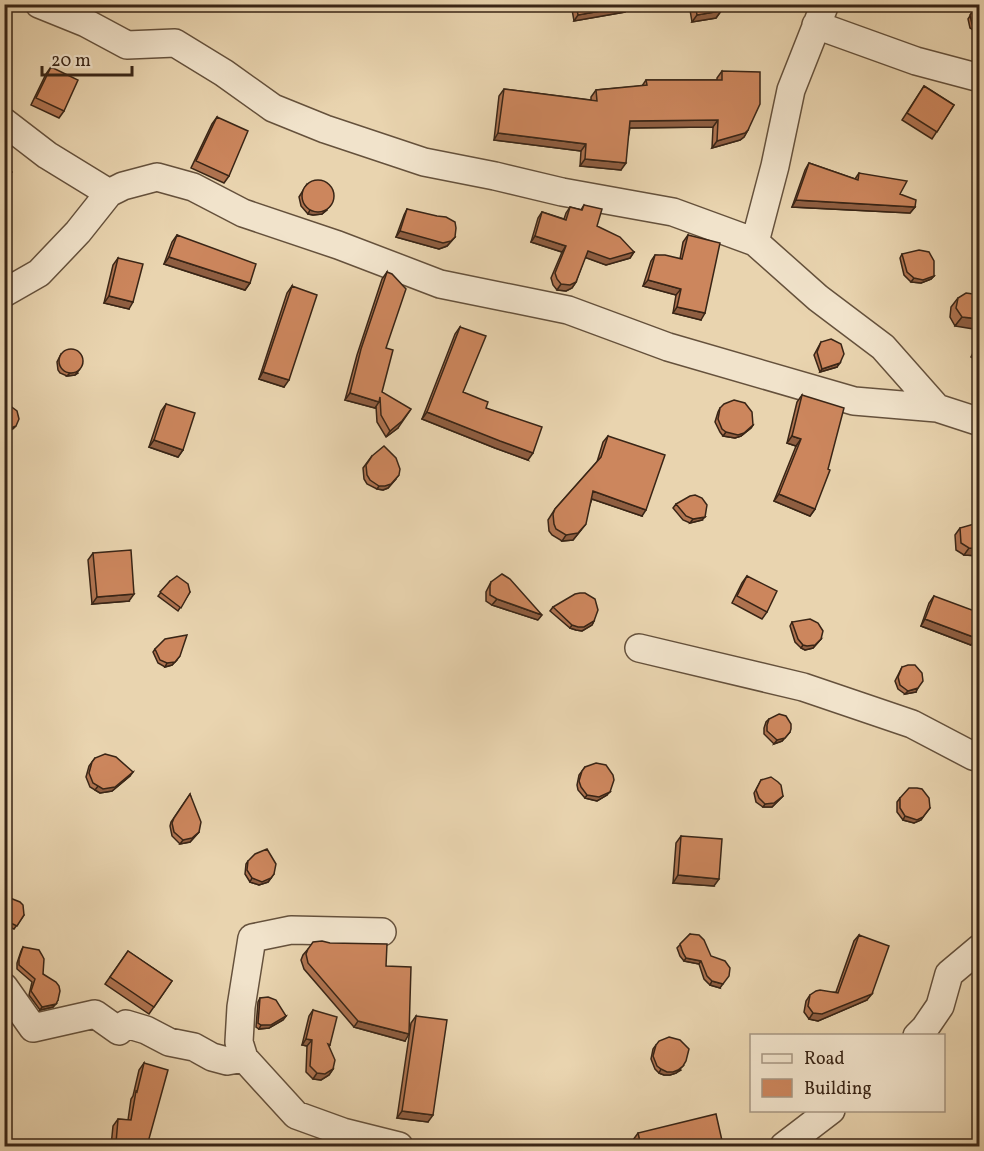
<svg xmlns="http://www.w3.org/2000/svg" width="984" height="1151" font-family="Vollkorn,serif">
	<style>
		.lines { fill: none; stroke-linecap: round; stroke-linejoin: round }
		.street-casing { stroke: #65513c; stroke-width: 30 }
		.street { stroke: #f1e3cb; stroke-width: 27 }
		.wall { fill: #af7350; stroke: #392516; stroke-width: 1.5 }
		.shaded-wall { fill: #8f5e41; stroke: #392516; stroke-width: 1.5 }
		.building { fill: #cc865d; stroke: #392516; stroke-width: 1.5 }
	</style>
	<rect width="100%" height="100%" fill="#e9d4af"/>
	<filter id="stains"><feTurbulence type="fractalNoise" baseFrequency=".00333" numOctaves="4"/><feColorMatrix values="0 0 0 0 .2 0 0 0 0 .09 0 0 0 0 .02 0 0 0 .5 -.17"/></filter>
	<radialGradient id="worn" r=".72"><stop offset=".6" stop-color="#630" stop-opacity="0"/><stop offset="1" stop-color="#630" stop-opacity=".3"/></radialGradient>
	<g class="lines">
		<g class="street-casing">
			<path id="street" d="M 39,4 L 86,23 L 127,45 L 175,43 L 224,73 L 273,108 L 325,129 L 424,162 L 495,176 L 562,192 L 673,212 L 755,242 L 818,298 L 883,347 L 937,408 L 980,422
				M 816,25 L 916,61 L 980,78
				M 4,122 L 47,155 L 109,193 L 123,186 L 157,177 L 193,187 L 243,213 L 338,245 L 440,284 L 568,310 L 668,347 L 854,401 L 937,408
				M 755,242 L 775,166 L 791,90 L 825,4
				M 4,293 L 39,273 L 78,232 L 109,193
				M 639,648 L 803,687 L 912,724 L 973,756 L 980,758
				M 382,932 L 291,930 L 252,938 L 241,1007 L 239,1042 L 244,1058 L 296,1115 L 343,1132 L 399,1146
				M 4,987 L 33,1028 L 95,1014 L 119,1031 L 126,1024 L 146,1030 L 169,1042 L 194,1047 L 212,1057 L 227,1061 L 244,1058
				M 917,1036 L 925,1028 L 940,1006 L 949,974 L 980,948
				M 784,1146 L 831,1110"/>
		</g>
		<use href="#street" class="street"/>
	</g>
	<path class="wall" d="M 571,4 L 629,4 L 629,6 L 625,12 L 574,21 Z
		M 689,4 L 720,4 L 721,11 L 716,18 L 692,22 Z
		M 980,6 L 980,33 L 978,33 L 970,28 L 968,19 L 976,7 Z
		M 51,67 L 64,111 L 59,118 L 31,105 L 46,74 Z
		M 722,71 L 748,130 L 744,137 L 740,140 L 712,148 L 713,127 L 630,128 L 621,170 L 580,166 L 581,151 L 494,140 L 499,96 L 504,89 L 591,100 L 591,97 L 596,90 L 642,86 L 646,80 L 717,80 L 717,78 Z
		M 924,86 L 954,105 L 932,139 L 902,120 Z
		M 217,117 L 229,176 L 224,183 L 191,168 L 212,124 Z
		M 809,163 L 855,179 L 859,173 L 900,194 L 915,207 L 910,213 L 792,207 L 805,170 Z
		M 307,184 L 327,210 L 322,214 L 313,215 L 308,214 L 301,206 L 299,197 Z
		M 584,205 L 597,226 L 634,252 L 630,258 L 606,265 L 585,257 L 576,282 L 572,288 L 566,291 L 557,290 L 553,285 L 551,278 L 562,252 L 531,242 L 538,218 L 542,212 L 564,219 L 566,213 L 570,207 L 581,210 Z
		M 407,209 L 455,237 L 447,246 L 439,249 L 396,237 L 404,215 Z
		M 177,235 L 250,283 L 245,290 L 164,264 L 172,242 Z
		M 688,235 L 701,320 L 673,313 L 676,295 L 643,286 L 651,261 L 655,255 L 680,259 L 683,242 Z
		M 902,254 L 934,276 L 931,279 L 921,283 L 911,282 L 904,275 L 900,258 Z
		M 118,258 L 129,309 L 104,303 L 113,265 Z
		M 387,272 L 386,348 L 382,392 L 398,428 L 386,437 L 377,422 L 376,406 L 375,408 L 345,400 L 357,355 L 382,279 Z
		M 292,286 L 284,387 L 259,379 L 287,293 Z
		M 980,295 L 955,326 L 950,317 L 951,307 L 958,298 Z
		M 460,327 L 463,392 L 486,408 L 528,460 L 495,448 L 422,419 L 455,334 Z
		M 980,339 L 980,362 L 979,362 L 971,357 Z
		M 821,342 L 837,367 L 820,372 L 814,355 Z
		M 61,354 L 78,373 L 75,375 L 67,376 L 60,373 L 58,370 L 57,362 Z
		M 802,395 L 815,509 L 810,516 L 774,501 L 796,446 L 787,443 L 797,402 Z
		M 166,404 L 183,450 L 178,457 L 149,447 L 161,411 Z
		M 720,408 L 753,425 L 751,428 L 741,436 L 735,438 L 723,436 L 720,432 L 715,422 L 718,412 Z
		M 608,436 L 642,516 L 592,499 L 581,530 L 573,540 L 562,541 L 552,535 L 549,531 L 548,520 L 555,509 L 597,462 L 603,442 Z
		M 372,456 L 396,479 L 388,488 L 383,490 L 377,489 L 367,484 L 364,479 L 363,468 Z
		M 676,504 L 702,520 L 690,523 L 683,520 L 673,508 Z
		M 980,527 L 980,556 L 964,555 L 956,550 L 955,535 L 960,528 Z
		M 93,553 L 129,601 L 92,604 L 88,560 Z
		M 747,576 L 767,612 L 762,619 L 732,603 L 742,583 Z
		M 170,581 L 190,592 L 178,611 L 158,596 Z
		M 491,582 L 538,620 L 492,605 L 486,601 L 486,592 Z
		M 934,596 L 976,638 L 971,645 L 921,626 L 929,603 Z
		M 553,607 L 594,621 L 592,625 L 582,631 L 576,630 L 570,628 L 550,611 Z
		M 792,622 L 821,639 L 813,648 L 805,650 L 801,648 L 795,642 L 790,626 Z
		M 155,649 L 177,660 L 172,665 L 165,667 L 158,663 L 153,652 Z
		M 902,667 L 916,692 L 905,694 L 898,689 L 895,681 Z
		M 769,719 L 790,732 L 782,741 L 774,744 L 764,734 L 764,728 L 766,722 Z
		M 95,758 L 130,776 L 112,791 L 100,793 L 90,787 L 86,777 L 89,766 Z
		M 585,767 L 607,795 L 597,801 L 585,798 L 578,790 L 577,785 L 579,775 Z
		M 761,780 L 783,796 L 772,807 L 763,807 L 756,802 L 754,793 Z
		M 190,794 L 199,832 L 190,842 L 180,844 L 172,836 L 170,826 L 171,822 Z
		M 900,798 L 930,808 L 921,820 L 914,823 L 903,820 L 897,812 L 897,802 Z
		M 681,836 L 714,886 L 673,883 L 676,843 Z
		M 248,861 L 274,874 L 268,882 L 259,885 L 250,882 L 245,874 L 246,864 Z
		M 4,902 L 24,915 L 14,929 L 4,925 Z
		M 690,934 L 720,988 L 710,985 L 704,979 L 699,964 L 684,961 L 680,956 L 677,948 Z
		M 859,935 L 867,1000 L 818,1021 L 809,1019 L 804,1012 L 806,1001 L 810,995 L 836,992 L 854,941 Z
		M 23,947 L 43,974 L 58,1000 L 53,1007 L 40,1010 L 29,995 L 32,982 L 17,969 L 17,963 L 21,951 Z
		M 308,949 L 386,966 L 405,1041 L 354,1027 L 304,969 L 301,960 L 303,955 Z
		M 128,951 L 172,981 L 149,1014 L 105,984 Z
		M 260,998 L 286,1016 L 283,1020 L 269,1028 L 259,1029 L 256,1027 L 258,1002 Z
		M 313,1010 L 330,1045 L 329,1047 L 333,1069 L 329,1075 L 321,1080 L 313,1079 L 306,1072 L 307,1046 L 302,1045 L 309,1016 Z
		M 416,1016 L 428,1122 L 397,1118 L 411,1023 Z
		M 656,1045 L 681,1070 L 676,1073 L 670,1075 L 664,1075 L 659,1073 L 655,1069 L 651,1059 L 653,1049 Z
		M 144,1063 L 147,1146 L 111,1146 L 113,1126 L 118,1119 L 128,1120 L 131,1099 L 133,1096 L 139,1070 Z
		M 980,1112 L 980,1144 L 978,1145 L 975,1123 Z
		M 638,1133 L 723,1145 L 722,1146 L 634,1146 L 633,1140 Z"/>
	<path class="shaded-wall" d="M 629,6 L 625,12 L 574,21 L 578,15 Z
		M 721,11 L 716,18 L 692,22 L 697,15 Z
		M 718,120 L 713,127 L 625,128 L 630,121 Z
		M 748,130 L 744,137 L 740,140 L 712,148 L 717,141 Z
		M 498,133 L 586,144 L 581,151 L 494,140 Z
		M 585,159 L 626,163 L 621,170 L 580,166 Z
		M 796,200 L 915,207 L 910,213 L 792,207 Z
		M 329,207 L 322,214 L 313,215 L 308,214 L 310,210 Z
		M 400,231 L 455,237 L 447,246 L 439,249 L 396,237 Z
		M 535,236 L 566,246 L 562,252 L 531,242 Z
		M 588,251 L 634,252 L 630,258 L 606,265 L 584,257 Z
		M 169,257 L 250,283 L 245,290 L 164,264 Z
		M 934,276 L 931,279 L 921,283 L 911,282 L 914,278 Z
		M 648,280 L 681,289 L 676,295 L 643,286 Z
		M 576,282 L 572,288 L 566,291 L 557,290 L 561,284 Z
		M 109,296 L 133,302 L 129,309 L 104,303 Z
		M 677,307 L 705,313 L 701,320 L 673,313 Z
		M 962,317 L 980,319 L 980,330 L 955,326 Z
		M 840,363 L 837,367 L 820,372 L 822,369 Z
		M 80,369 L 75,375 L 67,376 L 70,373 Z
		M 263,372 L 289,380 L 284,387 L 259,379 Z
		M 350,393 L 379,402 L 375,408 L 345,400 Z
		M 411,409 L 398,428 L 386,437 L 390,431 Z
		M 427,412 L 533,453 L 528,460 L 495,448 L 422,419 Z
		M 753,425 L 751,428 L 741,436 L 735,438 L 723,436 L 726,432 Z
		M 16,426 L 13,429 L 4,434 L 4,431 Z
		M 792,436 L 801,439 L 796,446 L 787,443 Z
		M 154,440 L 183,450 L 178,457 L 149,447 Z
		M 399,475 L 388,488 L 383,490 L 377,489 L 379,486 Z
		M 593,491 L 646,510 L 642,516 L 589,498 Z
		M 779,494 L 815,509 L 810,516 L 774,501 Z
		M 705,517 L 702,520 L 690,523 L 693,519 Z
		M 586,524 L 573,540 L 562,541 L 566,535 Z
		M 969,548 L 980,549 L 980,556 L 964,555 Z
		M 134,594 L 129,601 L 92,604 L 97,597 Z
		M 497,599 L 542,615 L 538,620 L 492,605 Z
		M 925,619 L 976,638 L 971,645 L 921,626 Z
		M 594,621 L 592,625 L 582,631 L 576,630 L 570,628 L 572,625 Z
		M 821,639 L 813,648 L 805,650 L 801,648 L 803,645 Z
		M 180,656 L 172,665 L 165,667 L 167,663 Z
		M 918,688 L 916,692 L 905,694 L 908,691 Z
		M 790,732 L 782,741 L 774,744 L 777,740 Z
		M 133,772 L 130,776 L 112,791 L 100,793 L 95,790 L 98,786 Z
		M 610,792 L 607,795 L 597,801 L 585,798 L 587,795 Z
		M 783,796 L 772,807 L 763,807 L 765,804 Z
		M 905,816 L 923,817 L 921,820 L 914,823 L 903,820 Z
		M 199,832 L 190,842 L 180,844 L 183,840 Z
		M 678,875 L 719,879 L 714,886 L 673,883 Z
		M 252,878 L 271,878 L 268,882 L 259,885 L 250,882 Z
		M 686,958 L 701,961 L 699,964 L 684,961 Z
		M 712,981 L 723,984 L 720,988 L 710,985 Z
		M 872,994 L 867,1000 L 818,1021 L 809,1019 L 813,1013 Z
		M 56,1004 L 53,1007 L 40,1010 L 42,1007 Z
		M 286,1016 L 283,1020 L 269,1028 L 259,1029 L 261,1025 Z
		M 358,1021 L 409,1034 L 405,1041 L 354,1027 Z
		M 306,1039 L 312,1040 L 307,1046 L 302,1045 Z
		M 683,1066 L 676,1073 L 670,1075 L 664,1075 L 659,1073 L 661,1069 Z
		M 333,1069 L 329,1075 L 321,1080 L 313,1079 L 317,1073 Z
		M 402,1111 L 433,1115 L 428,1122 L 397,1118 Z
		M 116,1143 L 128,1145 L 126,1146 L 113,1146 Z"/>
	<path class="building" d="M 576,4 L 629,4 L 629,6 L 578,15 Z
		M 695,4 L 720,4 L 721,11 L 697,15 Z
		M 980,6 L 980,29 L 972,24 L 970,15 L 976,7 Z
		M 51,67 L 78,80 L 64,111 L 36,98 Z
		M 722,71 L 760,72 L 760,104 L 748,130 L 745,133 L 717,141 L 718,120 L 630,121 L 626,163 L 585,159 L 586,144 L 498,133 L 504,89 L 597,101 L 596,90 L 647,85 L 646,80 L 722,80 Z
		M 924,86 L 954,105 L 937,132 L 907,113 Z
		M 217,117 L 248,131 L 229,176 L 196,161 Z
		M 809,163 L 858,180 L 859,173 L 907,181 L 900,194 L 916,200 L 915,207 L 796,200 Z
		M 4,165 L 12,172 L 4,180 Z
		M302 196a16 16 0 1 1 32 0a16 16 0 1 1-32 0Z
		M 584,205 L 602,209 L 597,226 L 620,237 L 634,252 L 610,259 L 588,251 L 576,282 L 570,285 L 561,284 L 557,279 L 555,273 L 566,246 L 535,236 L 542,212 L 566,220 L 570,207 L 582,210 Z
		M 407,209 L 437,216 L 446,217 L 455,222 L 456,228 L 455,237 L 451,241 L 443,243 L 400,231 Z
		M 177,235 L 256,264 L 250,283 L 169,257 Z
		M 688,235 L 720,243 L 705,313 L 677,307 L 681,289 L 648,280 L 655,255 L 665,255 L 682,259 Z
		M 919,250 L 929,252 L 934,261 L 934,276 L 923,280 L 914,278 L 907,272 L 902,254 Z
		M 118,258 L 143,264 L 133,302 L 109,296 Z
		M 387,272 L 392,274 L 406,289 L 386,348 L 393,350 L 382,392 L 411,409 L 402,421 L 390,431 L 381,415 L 380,397 L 379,402 L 350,393 L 361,349 Z
		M 292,286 L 317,295 L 289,380 L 263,372 Z
		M 966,293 L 980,295 L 980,319 L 962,317 L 956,308 L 958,298 Z
		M 460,327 L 486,336 L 463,392 L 488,402 L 486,408 L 542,427 L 533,453 L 500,441 L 427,412 Z
		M 831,339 L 841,344 L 844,354 L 840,363 L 822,369 L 817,352 L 821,342 Z
		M59 361a12 12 0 1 1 24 0a12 12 0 1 1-24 0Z
		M 802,395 L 844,408 L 828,469 L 830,470 L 815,509 L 779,494 L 801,439 L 792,436 Z
		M 734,400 L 745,403 L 752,412 L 753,425 L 744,433 L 738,435 L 726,432 L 722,429 L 718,419 L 720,408 L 724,404 Z
		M 166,404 L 195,413 L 183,450 L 154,440 Z
		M 9,405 L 17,411 L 19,419 L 16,426 L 4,431 L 4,406 Z
		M 608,436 L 665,455 L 646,510 L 593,491 L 586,524 L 578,533 L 566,535 L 556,529 L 554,524 L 553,514 L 555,509 L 601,457 Z
		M 384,446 L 396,458 L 400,469 L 399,475 L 391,484 L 385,486 L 379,486 L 370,480 L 367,475 L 366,465 L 372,456 Z
		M 695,495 L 702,498 L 707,505 L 705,517 L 693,519 L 686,516 L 676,504 L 690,496 Z
		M 974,524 L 980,527 L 980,549 L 969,548 L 961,543 L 960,528 Z
		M 131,550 L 134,594 L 97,597 L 93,553 Z
		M 502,574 L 510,579 L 542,615 L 497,599 L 490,595 L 490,586 L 491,582 Z
		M 177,576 L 188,584 L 190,592 L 181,608 L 160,592 L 170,581 Z
		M 747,576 L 777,591 L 767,612 L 737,596 Z
		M 580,593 L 585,593 L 595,599 L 598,610 L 594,621 L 584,627 L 578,627 L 572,625 L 553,607 L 575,594 Z
		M 934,596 L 980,613 L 980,628 L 976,638 L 925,619 Z
		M 810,619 L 818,623 L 823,631 L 821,639 L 815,645 L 807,646 L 803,645 L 798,639 L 792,622 Z
		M 187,635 L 180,656 L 175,662 L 167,663 L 160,660 L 155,649 L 165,639 Z
		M 908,665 L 915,665 L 922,673 L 923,681 L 918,688 L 908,691 L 900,685 L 898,677 L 902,667 Z
		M 779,714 L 786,716 L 791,724 L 791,729 L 790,732 L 785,738 L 777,740 L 767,731 L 767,725 L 769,719 Z
		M 105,754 L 116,757 L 133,772 L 115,787 L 103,789 L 93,783 L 89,773 L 92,762 L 95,758 Z
		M 596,763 L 606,765 L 613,775 L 614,780 L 610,792 L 599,797 L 587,795 L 581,787 L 579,781 L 582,771 L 585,767 Z
		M 771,777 L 778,782 L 781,785 L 783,796 L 774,803 L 765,804 L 759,798 L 756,790 L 761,780 Z
		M 909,788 L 917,788 L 922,789 L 929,798 L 930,808 L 923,817 L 917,820 L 905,816 L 900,808 L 900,798 Z
		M 190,794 L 201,822 L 199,832 L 192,838 L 183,840 L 174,832 L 172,823 L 174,818 Z
		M 681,836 L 722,839 L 719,879 L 678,875 Z
		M 267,849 L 276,864 L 274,874 L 271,878 L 262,882 L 252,878 L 247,870 L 248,861 L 255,854 Z
		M 10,898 L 20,902 L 23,905 L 24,915 L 17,926 L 4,920 L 4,902 Z
		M 690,934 L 699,935 L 704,940 L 711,956 L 725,961 L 730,968 L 729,976 L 723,984 L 712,981 L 707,976 L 701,961 L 686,958 L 683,953 L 680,944 Z
		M 859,935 L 889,946 L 872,994 L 822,1014 L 813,1013 L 808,1006 L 810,995 L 816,991 L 820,990 L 838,993 Z
		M 322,941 L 330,943 L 387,944 L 386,966 L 411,967 L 409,1034 L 358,1021 L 308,963 L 306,954 L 308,949 L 313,942 Z
		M 23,947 L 39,950 L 42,955 L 44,959 L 43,974 L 56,982 L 59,986 L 60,991 L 58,1000 L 56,1004 L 42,1007 L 31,991 L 35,979 L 19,965 L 19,959 Z
		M 128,951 L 172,981 L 154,1007 L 110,977 Z
		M 268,997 L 276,1000 L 286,1016 L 271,1025 L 261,1025 L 258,1023 L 260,998 Z
		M 313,1010 L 337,1017 L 330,1045 L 328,1044 L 335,1060 L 333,1069 L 325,1074 L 317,1073 L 310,1066 L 312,1040 L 306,1039 Z
		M 416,1016 L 447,1020 L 433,1115 L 402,1111 Z
		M 669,1037 L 680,1040 L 689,1049 L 686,1061 L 683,1066 L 678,1070 L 673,1072 L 667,1072 L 661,1069 L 657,1066 L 653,1056 L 656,1045 L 659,1041 Z
		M 144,1063 L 168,1070 L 147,1146 L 127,1146 L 128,1145 L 116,1143 L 118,1119 L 131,1120 L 136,1091 L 137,1092 Z
		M 716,1114 L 723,1145 L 717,1146 L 641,1146 L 638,1133 Z
		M 980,1115 L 980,1132 L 978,1119 Z"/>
	<rect width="984" height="1151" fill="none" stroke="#e9d4af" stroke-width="24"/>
	<rect x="6" y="6" width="972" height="1139" fill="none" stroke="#392516" stroke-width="3"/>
	<rect x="12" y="12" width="960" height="1127" fill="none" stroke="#392516" stroke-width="1.5"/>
	<rect x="750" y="1034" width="195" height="78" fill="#f1e3cb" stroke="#a79783" stroke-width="1.5"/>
	<rect x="762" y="1054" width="30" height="9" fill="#f1e3cb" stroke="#a79783" stroke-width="1.5"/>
	<text x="804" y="1064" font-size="18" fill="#392516">Road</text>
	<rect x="762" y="1079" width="30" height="18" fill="#cc865d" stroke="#a79783" stroke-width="1.5"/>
	<text x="804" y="1094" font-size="18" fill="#392516">Building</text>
	<path d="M42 66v9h90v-9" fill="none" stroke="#392516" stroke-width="3"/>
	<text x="51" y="66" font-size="18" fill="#392516" stroke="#f1e3cb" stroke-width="4.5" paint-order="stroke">20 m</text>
	<rect width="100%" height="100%" filter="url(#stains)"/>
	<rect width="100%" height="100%" fill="url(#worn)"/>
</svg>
